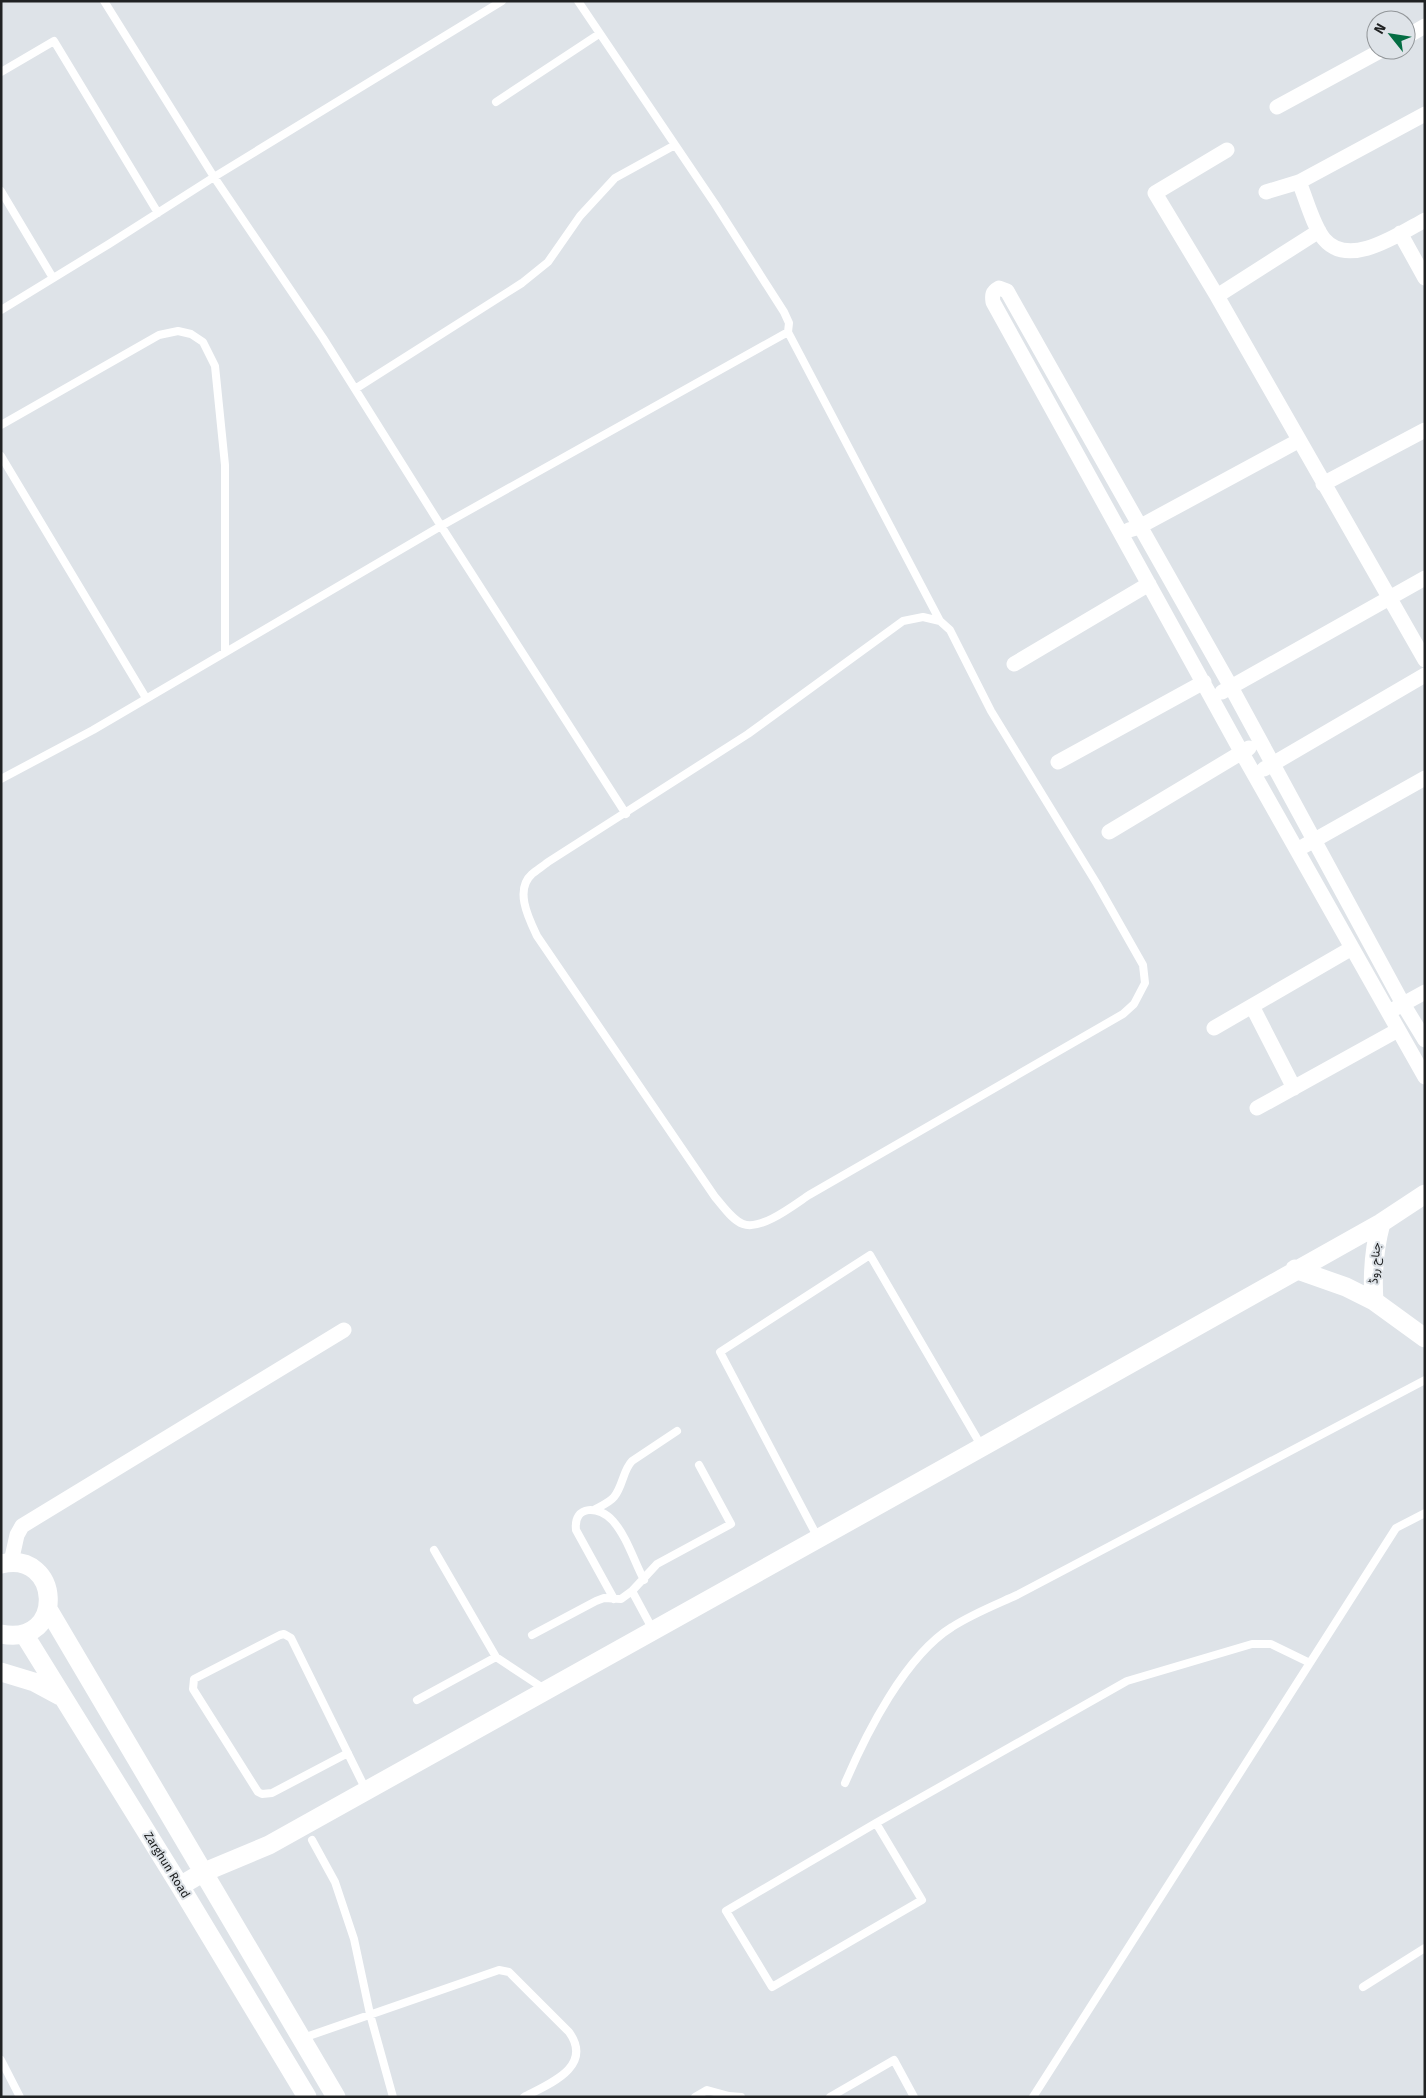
<svg xmlns="http://www.w3.org/2000/svg" width="1426" height="2098" font-family="'Fira Sans',Vazirmatn,sans-serif">
	<style>
		.lines { fill: none; stroke-linecap: round; stroke-linejoin: round }
		.service { stroke: #fff; stroke-width: 8 }
		.minor { stroke: #fff; stroke-width: 15 }
		.tertiary { stroke: #fff; stroke-width: 19 }
		.labels { text-anchor: middle; dominant-baseline: central; stroke-width: 4; stroke-linejoin: round; paint-order: stroke }
		.street-label { font-size: 12px; fill: #202223; stroke: #dee3e8 }
	</style>
	<rect width="100%" height="100%" fill="#dee3e8"/>
	<g class="lines">
		<path class="service" d="M 104,1 L 214,177 L 323,338 L 441,526 L 626,814
			M 1,72 L 54,41 L 158,213
			M 496,102 L 599,34
			M 1,191 L 53,278
			M 1,310 L 109,244 L 214,177 L 502,1
			M 788,332 L 940,621
			M 355,389 L 522,283 L 548,262 L 580,216 L 615,178 L 675,145
			M 1,425 L 159,335 L 178,331 L 191,334 L 203,342 L 215,366 L 225,465 L 225,652
			M 1,456 L 146,698
			M 923,617 L 940,621 L 950,630 L 991,711 L 1097,884 L 1143,965 L 1145,983 L 1134,1004 L 1123,1014 L 809,1195 C 794,1205 761,1231 743,1224 C 732,1220 723,1206 715,1197 L 537,936 C 529,919 514,890 532,874 C 537,870 543,866 548,862 L 748,734 L 903,621 Z
			M 1,779 L 93,730 L 441,526 L 788,332 L 789,323 L 784,312 L 715,204 L 578,1
			M 594,1510 C 601,1506 610,1502 614,1497 C 623,1486 623,1470 632,1461 L 677,1431
			M 818,1538 L 720,1352 L 870,1255 L 982,1447
			M 434,1550 L 496,1657 L 546,1690
			M 632,1591 L 653,1630
			M 614,1599 L 576,1530 C 573,1504 600,1506 613,1521 C 627,1537 634,1561 644,1580
			M 532,1635 L 596,1601 L 604,1598 L 621,1599 L 632,1591 L 657,1564 L 731,1524 L 699,1465
			M 417,1700 L 496,1657
			M 348,1753 L 272,1793 L 262,1794 L 258,1792 L 193,1689 L 194,1679 L 280,1635 L 284,1634 L 291,1638 L 366,1790
			M 845,1783 C 866,1734 905,1656 952,1627 C 972,1614 995,1605 1017,1595 L 1425,1380
			M 876,1823 L 922,1900 L 772,1987 L 726,1911 L 876,1823 L 1127,1681 L 1252,1644 L 1271,1644 L 1310,1663
			M 312,1840 L 335,1882 L 354,1939 L 370,2014 L 393,2097
			M 1363,1987 L 1425,1948
			M 303,2038 L 499,1970 L 509,1972 L 569,2032 C 594,2067 549,2084 524,2097
			M 1,2060 L 20,2097
			M 695,2097 L 707,2090 L 729,2096 L 741,2097
			M 830,2097 L 894,2060 L 914,2097
			M 1033,2097 L 1396,1528 L 1425,1513"/>
		<path class="minor" d="M 1406,37 L 1425,26
			M 1277,107 L 1382,50
			M 1227,150 L 1155,193 L 1217,296 L 1425,660
			M 1299,182 C 1306,198 1313,226 1324,239 C 1349,269 1399,234 1425,220
			M 1266,192 L 1299,182 L 1425,114
			M 1400,233 L 1425,278
			M 1217,296 L 1319,231
			M 1323,484 L 1425,430
			M 1129,530 L 1139,527 L 1298,441
			M 1014,664 L 1149,584
			M 1222,692 L 1425,578
			M 1058,762 L 1204,682
			M 1264,769 L 1425,675
			M 1109,832 L 1249,748
			M 1304,846 L 1425,778
			M 1252,1006 L 1294,1088
			M 1396,1008 L 1425,992
			M 1214,1028 L 1352,948
			M 1425,1040 L 1403,1004 L 1231,687 L 1007,291 L 999,288 C 992,292 992,295 993,302 L 1242,753 L 1425,1077
			M 1257,1108 L 1398,1030
			M 11,1562 L 17,1535 L 22,1526 L 344,1330"/>
		<path class="tertiary" d="M 1295,1269 L 1346,1287 L 1374,1301 L 1425,1338
			M 1374,1301 C 1372,1273 1374,1249 1381,1223
			M 1,1564 C 61,1549 67,1647 1,1634
			M 48,1609 L 336,2097
			M 24,1634 L 180,1886 L 307,2097
			M 1,1672 L 34,1682 L 60,1696
			M 180,1886 L 202,1873 L 269,1845 L 950,1465 L 1381,1223 L 1425,1194"/>
	</g>
	<g class="labels">
		<g class="street-label">
			<text transform="translate(1375 1263) rotate(-86)">جناح روڈ</text>
			<text transform="translate(167 1865) rotate(58)">Zarghun Road</text>
		</g>
	</g>
	<rect width="1426" height="2098" fill="none" stroke="#202223" stroke-width="5"/>
	<g transform="translate(1391 35) rotate(300)"><circle r="24" fill="#dee3e8" stroke="#929699"/>
	<path d="M0-4L9 19L0 12L-9 19Z" fill="#046d43"/>
	<text y="-8" font-size="14" font-weight="bold" text-anchor="middle" fill="#202223">N</text>
	</g>
</svg>
